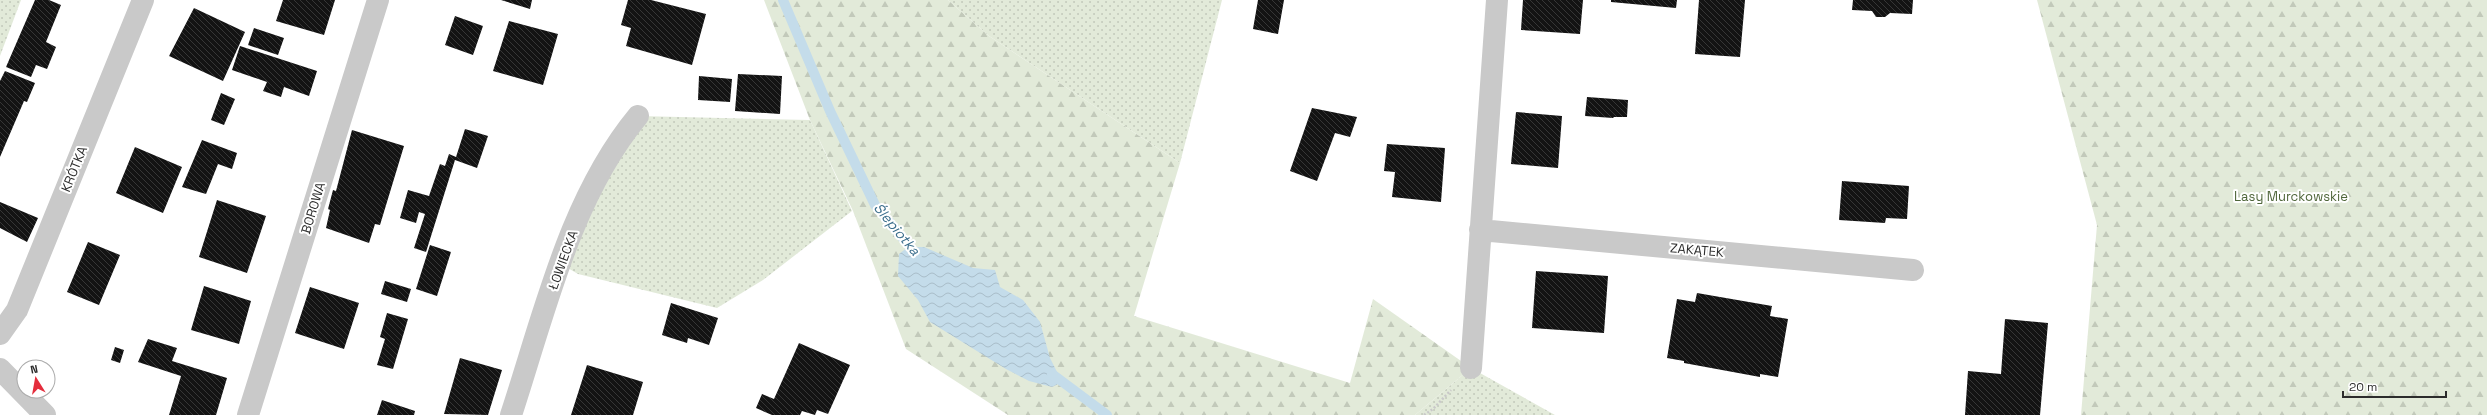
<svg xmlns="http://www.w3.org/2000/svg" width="2487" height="415" font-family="'Space Grotesk',sans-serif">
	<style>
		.grass { fill: url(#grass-dots) }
		.forest { fill: url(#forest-firs) }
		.water { fill: url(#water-waves) }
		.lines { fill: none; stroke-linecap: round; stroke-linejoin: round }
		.stream { stroke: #c4dcea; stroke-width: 10 }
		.building { fill: url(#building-back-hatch) }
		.path { stroke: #c9c9c9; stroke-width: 2.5; stroke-dasharray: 2 2; stroke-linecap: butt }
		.minor { stroke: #c9c9c9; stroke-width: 22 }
		.labels { text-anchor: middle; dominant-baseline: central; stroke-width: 4; stroke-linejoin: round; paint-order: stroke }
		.street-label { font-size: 13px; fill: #2c2c2c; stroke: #fff }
		.park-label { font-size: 13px; fill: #4f663a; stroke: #fff }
		.water-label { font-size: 14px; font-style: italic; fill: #3b6e8c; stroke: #fff }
	</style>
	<defs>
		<pattern id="grass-dots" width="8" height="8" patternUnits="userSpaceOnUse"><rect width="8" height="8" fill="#e2ead9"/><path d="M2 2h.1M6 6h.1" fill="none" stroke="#c2c9ba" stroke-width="1.8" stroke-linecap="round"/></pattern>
		<pattern id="forest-firs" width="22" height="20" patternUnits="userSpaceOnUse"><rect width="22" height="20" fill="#e2ead9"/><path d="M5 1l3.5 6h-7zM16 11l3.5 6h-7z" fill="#c2c9ba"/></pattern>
		<pattern id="water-waves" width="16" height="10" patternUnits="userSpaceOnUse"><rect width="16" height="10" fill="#c4dcea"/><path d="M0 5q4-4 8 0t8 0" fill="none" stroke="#a9bdc9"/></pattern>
		<pattern id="building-back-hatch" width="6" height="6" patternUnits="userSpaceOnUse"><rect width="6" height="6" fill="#131313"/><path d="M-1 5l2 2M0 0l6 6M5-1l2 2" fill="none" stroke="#363636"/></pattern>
	</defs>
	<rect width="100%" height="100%" fill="#fff"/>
	<path class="grass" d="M 0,0 L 21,0 L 0,56 Z
		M 948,0 L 1222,0 L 1180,163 L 989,36 Z
		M 638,116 L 810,120 L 852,211 L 763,280 L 717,308 L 578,274 L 561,264 Z
		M 1471,368 L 1555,415 L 1415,415 Z"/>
	<path class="forest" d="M 764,0 L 948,0 L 989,36 L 1180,163 L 1134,316 L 1350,383 L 1373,299 L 1471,368 L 1415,415 L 1008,415 L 906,349 L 853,211 L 810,120 Z
		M 2037,0 L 2487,0 L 2487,415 L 2081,415 L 2097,225 Z"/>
	<path class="water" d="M 908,247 L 924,247 L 973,268 L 995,270 L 1000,287 L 1023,300 L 1040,322 L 1050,358 L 1062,382 L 1052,387 L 1029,381 L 1006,369 L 930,322 L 918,300 L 898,276 L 899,254 Z"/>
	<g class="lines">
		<path class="stream" d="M 783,0 L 830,111 L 875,205 L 917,255
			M 1052,374 L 1107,415"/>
	</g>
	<path class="building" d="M 35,0 L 49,0 L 61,5 L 46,42 L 56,47 L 47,69 L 36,65 L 31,77 L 6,67 Z
		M 283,0 L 335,0 L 324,35 L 276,21 Z
		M 501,0 L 532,0 L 530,9 Z
		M 628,0 L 651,0 L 706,14 L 692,65 L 626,46 L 631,28 L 621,25 Z
		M 1258,0 L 1284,0 L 1278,34 L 1253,29 Z
		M 1523,0 L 1583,0 L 1580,34 L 1521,30 Z
		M 1611,0 L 1677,0 L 1676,8 L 1611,2 Z
		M 1699,0 L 1745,0 L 1740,57 L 1695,54 Z
		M 1853,0 L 1913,0 L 1912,14 L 1890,13 L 1885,17 L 1876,17 L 1872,11 L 1852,10 Z
		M 194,8 L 245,32 L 223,81 L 169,56 Z
		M 455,16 L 483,26 L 473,55 L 445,45 Z
		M 509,21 L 558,34 L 543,85 L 493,71 Z
		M 254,28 L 284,38 L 278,55 L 248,45 Z
		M 240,46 L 317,71 L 309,96 L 284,87 L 281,97 L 263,91 L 267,82 L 232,70 Z
		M 5,71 L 35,83 L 27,102 L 24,101 L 0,157 L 0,81 Z
		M 738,74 L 782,76 L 780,114 L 735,111 Z
		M 699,76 L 732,79 L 730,102 L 698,100 Z
		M 221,93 L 235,99 L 224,125 L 211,120 Z
		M 1587,97 L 1628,100 L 1627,117 L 1614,117 L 1613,118 L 1585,116 Z
		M 1312,108 L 1357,117 L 1350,137 L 1335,133 L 1317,181 L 1290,171 Z
		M 1516,112 L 1562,116 L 1558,168 L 1511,164 Z
		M 465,129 L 488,136 L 477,168 L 455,160 L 426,252 L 414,248 L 425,214 L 419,212 L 416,223 L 400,218 L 408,190 L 429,196 L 440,164 L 445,166 L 449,154 L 456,157 Z
		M 352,130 L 404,146 L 380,225 L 375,224 L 369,243 L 326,228 L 330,210 L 328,209 L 333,190 L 336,191 Z
		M 202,140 L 237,153 L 232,169 L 218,164 L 206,194 L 182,187 Z
		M 1387,144 L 1445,148 L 1441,202 L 1392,197 L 1395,172 L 1384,171 Z
		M 135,147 L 182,167 L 163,213 L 116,193 Z
		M 1842,181 L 1909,186 L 1907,219 L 1886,218 L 1885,223 L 1839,220 Z
		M 217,200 L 266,216 L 247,273 L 199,257 Z
		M 0,202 L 38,218 L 27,242 L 0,228 Z
		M 88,242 L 120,255 L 99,305 L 67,292 Z
		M 430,245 L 451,252 L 437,296 L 416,289 Z
		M 1536,271 L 1608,276 L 1604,333 L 1532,328 Z
		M 385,281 L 411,289 L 407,302 L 381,294 Z
		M 204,286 L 251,301 L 239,344 L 191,330 Z
		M 310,287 L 359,303 L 344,349 L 295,333 Z
		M 1697,293 L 1772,306 L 1770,316 L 1788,319 L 1778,377 L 1760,374 L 1760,377 L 1684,363 L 1684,361 L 1667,358 L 1677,299 L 1695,302 Z
		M 671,303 L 718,318 L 709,345 L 688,338 L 687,343 L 662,335 Z
		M 387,313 L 408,319 L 393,369 L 377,365 L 385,339 L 380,337 Z
		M 2005,319 L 2048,323 L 2040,415 L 1965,415 L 1968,371 L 2001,374 Z
		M 148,339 L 177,348 L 172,361 L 227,378 L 216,415 L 169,415 L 181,376 L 138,362 Z
		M 799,343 L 850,365 L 828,414 L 817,410 L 815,415 L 802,411 L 800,415 L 772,415 L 756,408 L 762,394 L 774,399 Z
		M 115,347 L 124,350 L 120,363 L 111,360 Z
		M 460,358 L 502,370 L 488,415 L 444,414 Z
		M 587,365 L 643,382 L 633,415 L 571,415 Z
		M 382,400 L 415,411 L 414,415 L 377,415 Z"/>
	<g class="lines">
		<path class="path" d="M 1424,415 L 1433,409 L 1451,390"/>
		<path class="minor" d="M 1480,230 L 1913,270
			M 0,334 L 17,310 L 143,0
			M 1471,368 L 1497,0
			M 0,369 L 45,415
			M 248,415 L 378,0
			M 511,415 C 544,315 570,198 638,116"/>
	</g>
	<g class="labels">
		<g class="street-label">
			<text transform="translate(74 169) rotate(-68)">KRÓTKA</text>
			<text transform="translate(313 208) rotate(-73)">BOROWA</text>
			<text transform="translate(1697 250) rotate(5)">ZAKĄTEK</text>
			<text transform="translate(563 260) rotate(-70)">ŁOWIECKA</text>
		</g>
		<g class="park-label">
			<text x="2291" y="196">Lasy Murckowskie</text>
		</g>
		<g class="water-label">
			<text transform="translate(897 229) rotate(50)">Ślepiotka</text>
		</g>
	</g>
	<g transform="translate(36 379) rotate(349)"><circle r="19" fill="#ffffff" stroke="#ababab"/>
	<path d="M0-3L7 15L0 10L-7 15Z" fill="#e42d3c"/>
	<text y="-6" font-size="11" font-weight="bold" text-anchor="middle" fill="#2c2c2c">N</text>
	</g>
	<path d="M2343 391v6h103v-6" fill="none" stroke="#2c2c2c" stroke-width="2"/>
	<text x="2349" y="391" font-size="12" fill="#2c2c2c" stroke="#ffffff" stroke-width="3" paint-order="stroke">20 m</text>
</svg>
